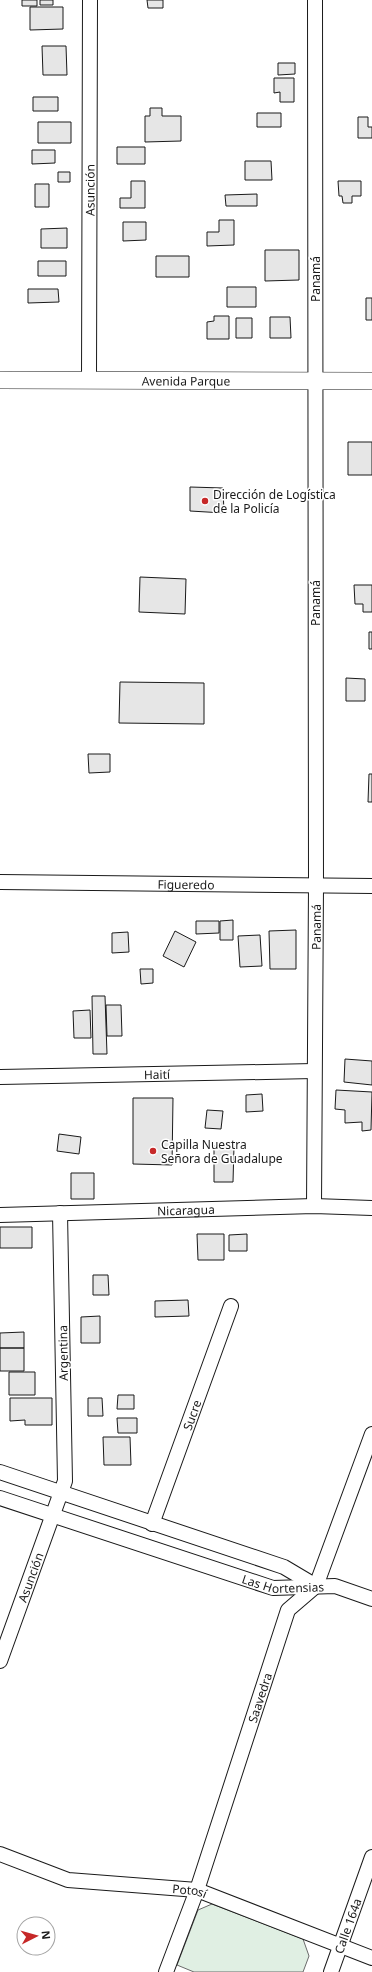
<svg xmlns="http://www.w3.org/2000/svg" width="372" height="1972" font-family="'Noto Sans',sans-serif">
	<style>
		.green { fill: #e0efe3; stroke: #6a6a6a }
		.building { fill: #e6e6e6; stroke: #1a1a1a }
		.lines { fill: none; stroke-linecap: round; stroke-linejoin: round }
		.minor-casing { stroke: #1a1a1a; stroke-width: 16 }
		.tertiary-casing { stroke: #1a1a1a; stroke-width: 18 }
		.minor { stroke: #fff; stroke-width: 14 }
		.tertiary { stroke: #fff; stroke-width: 17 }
		.poi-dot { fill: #c62828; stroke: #fff; stroke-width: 1.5 }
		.labels { text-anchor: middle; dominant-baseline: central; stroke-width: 3; stroke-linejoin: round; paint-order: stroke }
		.street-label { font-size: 12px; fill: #1a1a1a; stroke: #fff }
		.poi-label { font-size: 12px; fill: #1a1a1a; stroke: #fff; text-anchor: start }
	</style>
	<rect width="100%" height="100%" fill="#fff"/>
	<path class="green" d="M 212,1904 L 303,1939 L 309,1956 L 303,1972 L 194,1972 L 177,1965 L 198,1910 Z"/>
	<path class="building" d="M 22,0 L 37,0 L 37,6 L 22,6 Z
		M 40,0 L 53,0 L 53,5 L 40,5 Z
		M 147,0 L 163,0 L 163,8 L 148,8 Z
		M 30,7 L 63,7 L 63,29 L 30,30 Z
		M 42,46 L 66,46 L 67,75 L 43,75 Z
		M 278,63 L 295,63 L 295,74 L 278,75 Z
		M 274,78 L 294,78 L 294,102 L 280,102 L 280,92 L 274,93 Z
		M 33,97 L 58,97 L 58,111 L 33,111 Z
		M 150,108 L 162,108 L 162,116 L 181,116 L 181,141 L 145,142 L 145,116 L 150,116 Z
		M 257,113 L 281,113 L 281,127 L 257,127 Z
		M 358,117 L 368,117 L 368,127 L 372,127 L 372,138 L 358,138 Z
		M 38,122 L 71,122 L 71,143 L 38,143 Z
		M 117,147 L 145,147 L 145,164 L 117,164 Z
		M 32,150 L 55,150 L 55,163 L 32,164 Z
		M 245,161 L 271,161 L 272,180 L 245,180 Z
		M 58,172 L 70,172 L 70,182 L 58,182 Z
		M 131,181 L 145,181 L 145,208 L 120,208 L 120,198 L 131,198 Z
		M 338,181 L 361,181 L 361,196 L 352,196 L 352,203 L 343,203 L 342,196 L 339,196 Z
		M 35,184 L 49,184 L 49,207 L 35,207 Z
		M 257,194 L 257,206 L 226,206 L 225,195 Z
		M 219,220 L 234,220 L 234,245 L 207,246 L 207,232 L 219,232 Z
		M 123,222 L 146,222 L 146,240 L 123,241 Z
		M 67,228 L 67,248 L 41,248 L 41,229 Z
		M 265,250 L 299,250 L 299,280 L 265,281 Z
		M 156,256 L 189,256 L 189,277 L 156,277 Z
		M 38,261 L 66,261 L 66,276 L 38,276 Z
		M 227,287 L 256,287 L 256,307 L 227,307 Z
		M 28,289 L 58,289 L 59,302 L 28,303 Z
		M 366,298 L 372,298 L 372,320 L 366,320 Z
		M 214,316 L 229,316 L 229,339 L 207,339 L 207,322 L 214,321 Z
		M 270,317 L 290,317 L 291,338 L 270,338 Z
		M 236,318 L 252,318 L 252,338 L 236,338 Z
		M 348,442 L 372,442 L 372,475 L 348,475 Z
		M 190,487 L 223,488 L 224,513 L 190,511 Z
		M 140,577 L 186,579 L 185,614 L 139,612 Z
		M 354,585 L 372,585 L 372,612 L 363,612 L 363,604 L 355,604 Z
		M 369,632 L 372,632 L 372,649 L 369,649 Z
		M 346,678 L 365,679 L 365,701 L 346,701 Z
		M 120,682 L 204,683 L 204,724 L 119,723 Z
		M 88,754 L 110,754 L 110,772 L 89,773 Z
		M 369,774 L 372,774 L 372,802 L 368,802 Z
		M 233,920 L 233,940 L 220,940 L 220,921 Z
		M 196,921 L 219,921 L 219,933 L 196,934 Z
		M 296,930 L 296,969 L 270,969 L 269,931 Z
		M 175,931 L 196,942 L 184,967 L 163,956 Z
		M 128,932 L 129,952 L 112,953 L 112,933 Z
		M 260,935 L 262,966 L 240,967 L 238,936 Z
		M 140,969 L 153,969 L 153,983 L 141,984 Z
		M 92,996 L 105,996 L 107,1054 L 93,1054 Z
		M 106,1005 L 121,1005 L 122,1036 L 107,1036 Z
		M 90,1010 L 91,1038 L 74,1038 L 73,1011 Z
		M 345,1059 L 372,1061 L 372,1085 L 344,1082 Z
		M 336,1090 L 372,1092 L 371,1130 L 362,1131 L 362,1122 L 345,1123 L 345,1110 L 335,1109 Z
		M 262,1094 L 263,1111 L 246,1112 L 246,1095 Z
		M 133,1098 L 173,1098 L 172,1165 L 133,1164 Z
		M 207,1110 L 223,1111 L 221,1129 L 205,1128 Z
		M 59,1134 L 81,1137 L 79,1154 L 57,1151 Z
		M 214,1146 L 234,1146 L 233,1182 L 214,1182 Z
		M 71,1173 L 94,1173 L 94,1199 L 71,1199 Z
		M 0,1227 L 32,1227 L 32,1248 L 0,1248 Z
		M 197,1234 L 224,1234 L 224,1260 L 198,1260 Z
		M 247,1234 L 247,1251 L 229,1251 L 229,1235 Z
		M 93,1275 L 108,1275 L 109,1295 L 93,1295 Z
		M 188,1300 L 189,1316 L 155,1317 L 155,1301 Z
		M 100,1316 L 100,1343 L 81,1343 L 81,1317 Z
		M 24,1332 L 24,1348 L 0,1348 L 0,1333 Z
		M 0,1348 L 24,1348 L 24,1371 L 0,1371 Z
		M 9,1372 L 35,1372 L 35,1395 L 9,1395 Z
		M 118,1395 L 134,1395 L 134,1409 L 117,1409 Z
		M 10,1398 L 52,1398 L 52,1425 L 25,1425 L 25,1420 L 10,1421 Z
		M 88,1398 L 102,1398 L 103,1416 L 88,1416 Z
		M 117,1418 L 137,1418 L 137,1433 L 118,1433 Z
		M 103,1437 L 130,1437 L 131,1465 L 104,1465 Z"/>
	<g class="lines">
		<g class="minor-casing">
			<g id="minor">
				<path id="s1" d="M 89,380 L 90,0"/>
				<path id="s2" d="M 0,882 L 372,886"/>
				<path id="s3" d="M 0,1077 L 314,1071"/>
				<path id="s4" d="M 314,1206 L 316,886 L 315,0"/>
				<path id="s5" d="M 0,1215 L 314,1206 L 372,1208"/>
				<path d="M 0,1472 L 284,1567 L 316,1586"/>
				<path id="s6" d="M 0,1498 L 273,1588 L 335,1586 L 372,1599"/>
				<path id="s7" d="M 152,1524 L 231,1306"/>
				<path id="s8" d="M 0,1661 L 65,1481 L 60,1213"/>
				<path id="s9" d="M 0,1854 L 68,1880 L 197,1890 L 372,1958"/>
				<path id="s10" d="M 166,1972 L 197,1890 L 288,1610 L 316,1586 L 372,1434"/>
				<path id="s11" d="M 331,1972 L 372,1857"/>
			</g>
		</g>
		<g class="tertiary-casing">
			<g id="tertiary">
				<path id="s12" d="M 0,380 L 372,381"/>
			</g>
		</g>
		<use href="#minor" class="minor"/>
		<use href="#tertiary" class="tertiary"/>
	</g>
	<g class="poi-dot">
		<circle cx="205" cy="501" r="4"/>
		<circle cx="153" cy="1151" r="4"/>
	</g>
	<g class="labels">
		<g class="street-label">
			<text stroke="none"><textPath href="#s1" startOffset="190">Asunción</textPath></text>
			<text transform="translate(315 279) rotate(-90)">Panamá</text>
			<text stroke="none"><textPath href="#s12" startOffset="186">Avenida Parque</textPath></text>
			<text transform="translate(315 603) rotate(-90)">Panamá</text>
			<text stroke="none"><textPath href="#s2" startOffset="186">Figueredo</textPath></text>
			<text stroke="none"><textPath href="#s4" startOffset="279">Panamá</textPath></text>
			<text stroke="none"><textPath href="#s3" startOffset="157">Haití</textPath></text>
			<text stroke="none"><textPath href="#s5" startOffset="186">Nicaragua</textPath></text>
			<text transform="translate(63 1353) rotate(-91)">Argentina</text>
			<text stroke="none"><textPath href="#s7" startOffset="116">Sucre</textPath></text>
			<text stroke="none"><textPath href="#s8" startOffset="89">Asunción</textPath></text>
			<text stroke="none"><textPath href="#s6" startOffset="297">Las Hortensias</textPath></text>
			<text stroke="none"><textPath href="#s10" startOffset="290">Saavedra</textPath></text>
			<text stroke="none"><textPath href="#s9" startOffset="195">Potosí</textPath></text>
			<text stroke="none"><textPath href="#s11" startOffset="49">Calle 164a</textPath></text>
		</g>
		<g class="poi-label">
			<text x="213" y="494">Dirección de Logística<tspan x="213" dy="14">de la Policía</tspan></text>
			<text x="161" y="1144">Capilla Nuestra<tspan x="161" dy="14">Señora de Guadalupe</tspan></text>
		</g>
	</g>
	<g transform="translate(36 1936) rotate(84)"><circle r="19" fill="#ffffff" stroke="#a3a3a3"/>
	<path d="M0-3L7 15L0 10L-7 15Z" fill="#c62828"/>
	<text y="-6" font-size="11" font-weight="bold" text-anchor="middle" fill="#1a1a1a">N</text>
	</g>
</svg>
